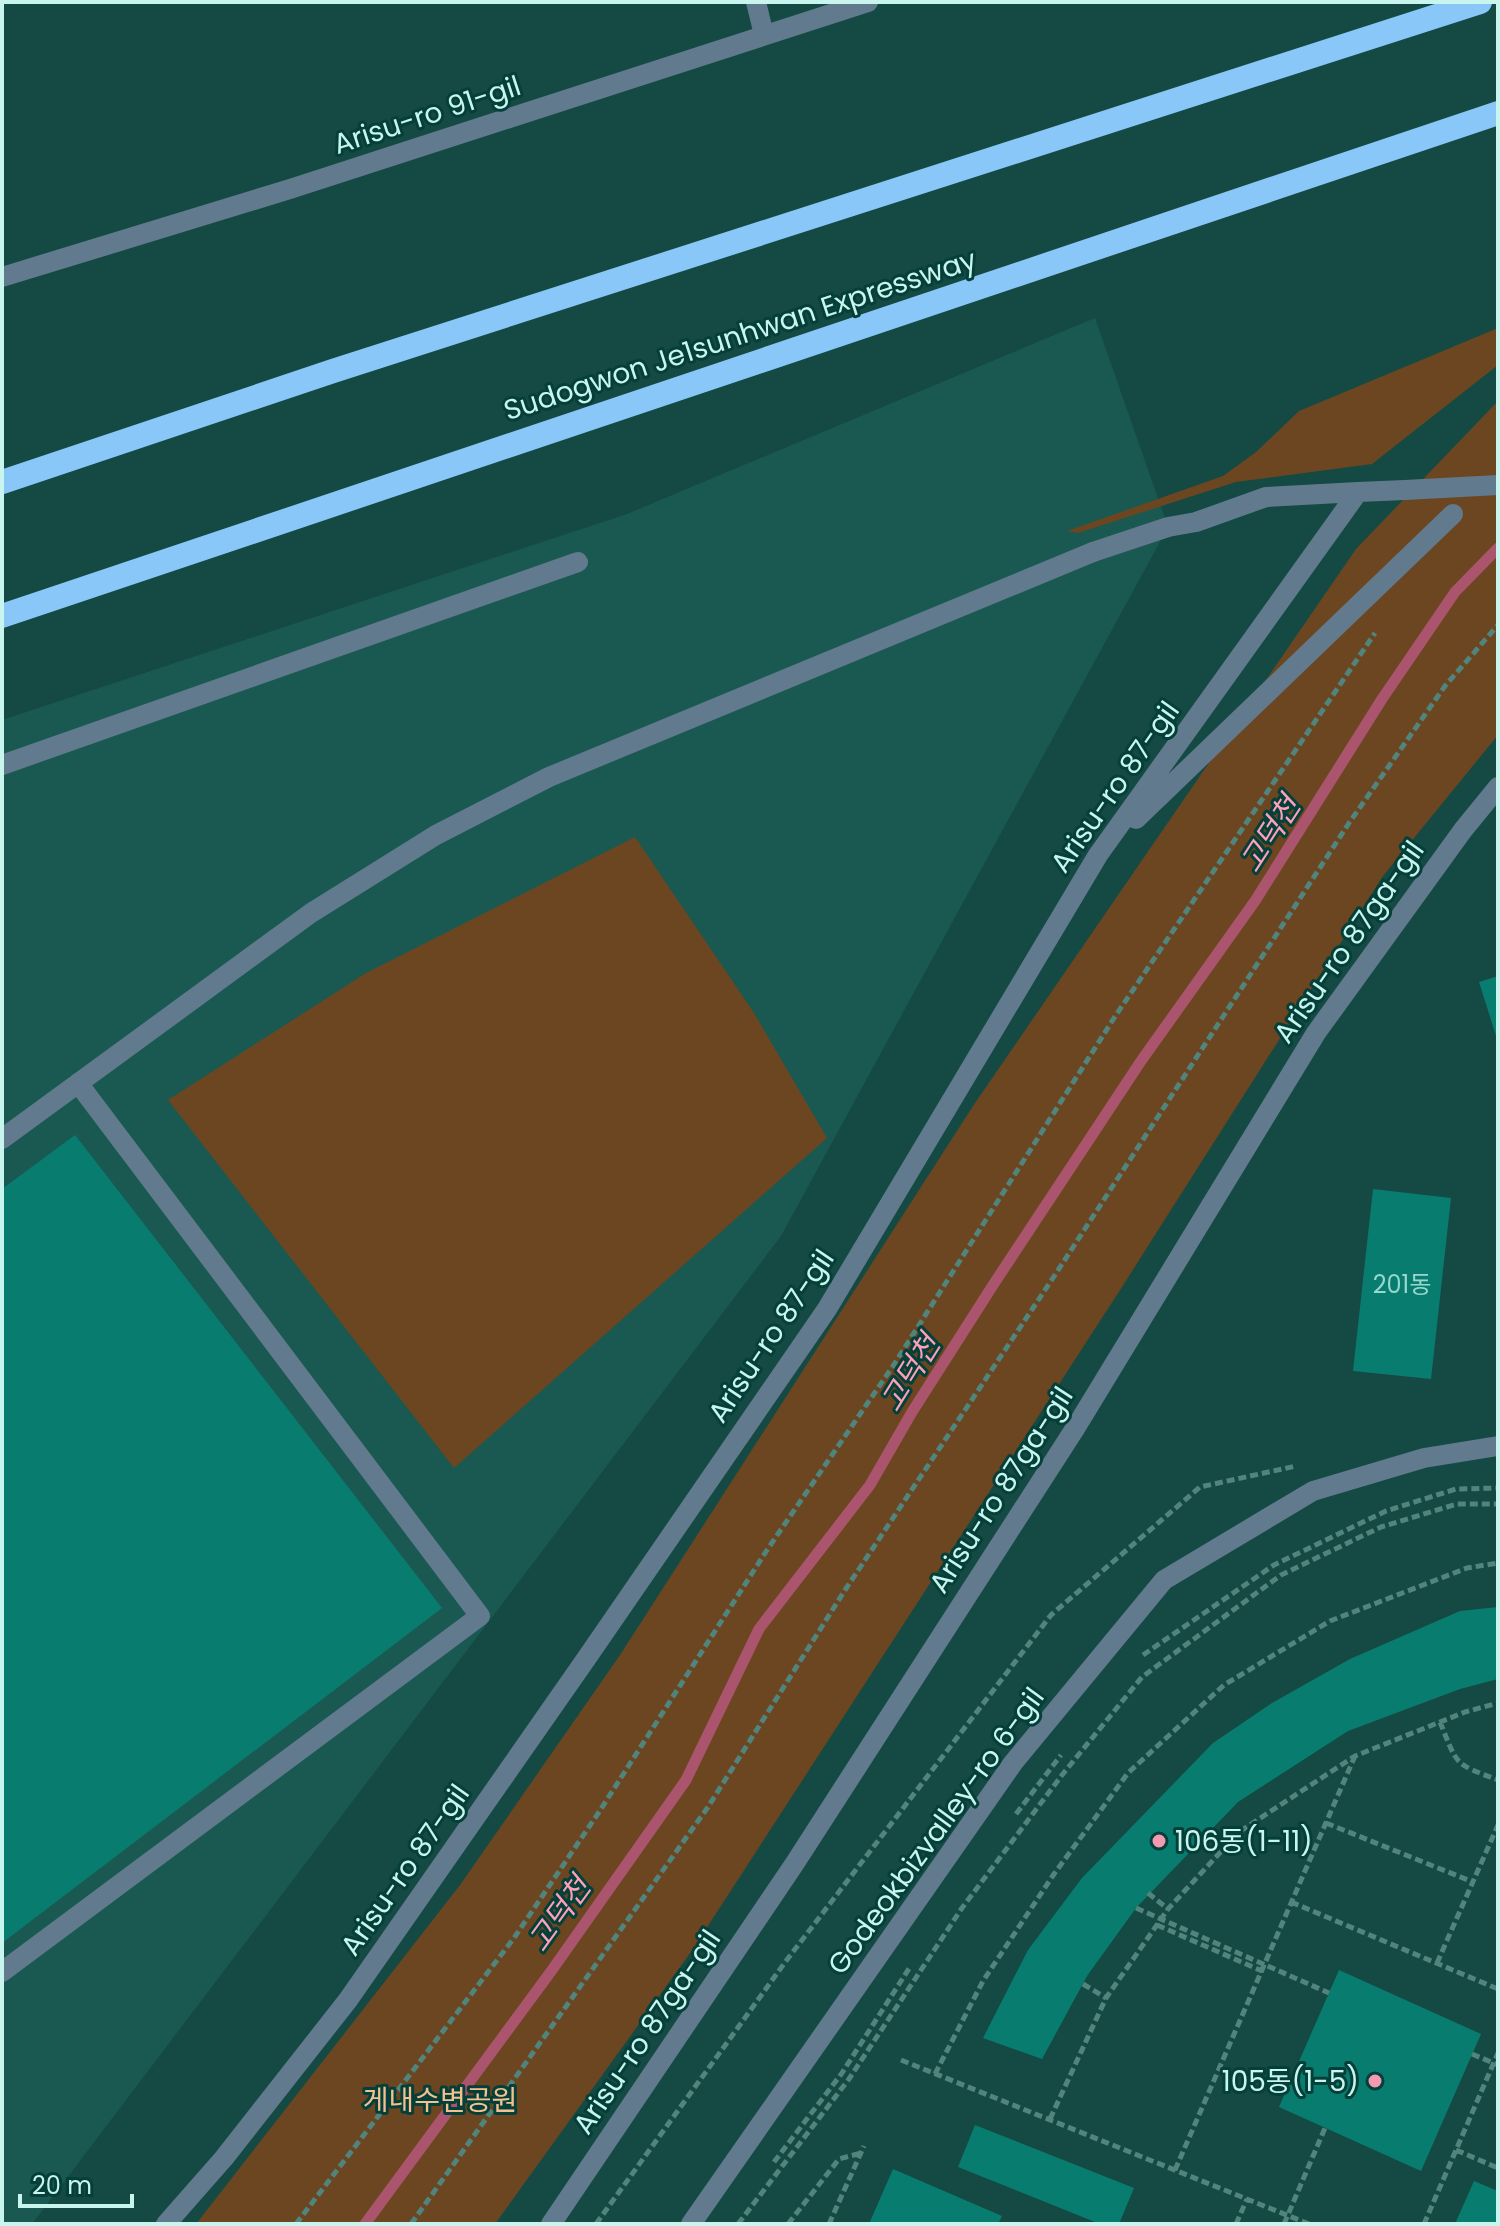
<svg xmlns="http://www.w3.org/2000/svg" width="1500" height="2226" font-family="Poppins,'Noto Sans KR',sans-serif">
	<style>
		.built { fill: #1a5951 }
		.green { fill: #6b4621 }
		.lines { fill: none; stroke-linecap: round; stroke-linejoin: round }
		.stream { stroke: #aa546d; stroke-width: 11 }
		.building { fill: #097c70 }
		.path { stroke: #51847c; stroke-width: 5; stroke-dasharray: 8 4; stroke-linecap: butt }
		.lane { stroke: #617a8e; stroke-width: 20 }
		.street { stroke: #617a8e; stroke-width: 20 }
		.highway { stroke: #88c7f7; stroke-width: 24 }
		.path-bridge { stroke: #51847c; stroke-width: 5; stroke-dasharray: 8 4; stroke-linecap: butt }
		.street-bridge { stroke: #617a8e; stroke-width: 20 }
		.poi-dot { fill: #f19ab1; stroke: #053f39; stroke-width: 3 }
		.labels { text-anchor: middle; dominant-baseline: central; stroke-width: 6; stroke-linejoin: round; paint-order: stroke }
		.number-label { font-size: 24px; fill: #98d7ce }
		.street-label { font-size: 28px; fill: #c8f5ed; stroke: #053f39 }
		.poi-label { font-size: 28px; fill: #c8f5ed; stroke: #053f39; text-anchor: start }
		.park-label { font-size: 28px; fill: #f5c090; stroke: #053f39 }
		.water-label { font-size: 30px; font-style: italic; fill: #fea0b9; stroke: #053f39 }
	</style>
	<rect width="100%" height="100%" fill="#144a43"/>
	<path class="built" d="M 1095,318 L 1168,527 L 781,1236 L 32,2224 L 2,2224 L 2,720 L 627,514 Z"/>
	<path class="green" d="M 1498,328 L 1498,365 L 1372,464 L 1236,482 L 1078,533 L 1067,531 L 1223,476 L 1256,452 L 1299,411 Z
		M 1498,401 L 1498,735 L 1383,876 L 1122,1287 L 693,1949 L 495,2224 L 196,2224 L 460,1885 L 620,1655 L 973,1106 L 1356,549 Z
		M 635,837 L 754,1013 L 827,1138 L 454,1468 L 168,1100 L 366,973 Z"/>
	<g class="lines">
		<path class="stream" d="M 365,2224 L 552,1970 L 686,1780 L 759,1629 L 870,1485 L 912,1412 L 995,1282 L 1141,1061 L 1255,901 L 1382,699 L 1455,592 L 1498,548"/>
	</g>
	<path class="building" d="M 1498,976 L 1498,1039 L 1497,1039 L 1479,982 Z
		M 75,1135 L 442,1608 L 2,1943 L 2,1189 Z
		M 1373,1189 L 1451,1198 L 1431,1379 L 1353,1371 Z
		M 1498,1607 L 1498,1679 L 1460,1689 L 1348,1731 L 1238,1802 L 1136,1908 L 1087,1976 L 1042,2059 L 983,2038 L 1028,1950 L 1082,1878 L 1213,1743 L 1272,1703 L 1350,1659 L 1460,1611 Z
		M 1339,1970 L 1481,2034 L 1421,2171 L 1279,2107 Z
		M 975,2125 L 1134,2188 L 1119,2224 L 1100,2224 L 958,2167 Z
		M 893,2169 L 1002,2216 L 998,2224 L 869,2224 Z
		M 1474,2181 L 1498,2191 L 1498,2224 L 1455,2224 Z"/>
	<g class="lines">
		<path class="path" d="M 1143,1655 L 1274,1565 L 1386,1511 L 1456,1489 L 1498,1488
			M 1440,1722 C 1458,1766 1453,1763 1498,1780
			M 1016,1814 L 1061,1755
			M 1326,1823 L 1473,1882
			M 1148,1893 L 1168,1909
			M 1291,1902 L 1498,1989
			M 1157,1925 L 1262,1971
			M 1437,1963 L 1498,1825
			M 1083,1984 L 1106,1998
			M 901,2060 L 1309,2224
			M 935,2074 L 983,1981 L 1054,1874 L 1128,1773 L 1224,1685 L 1330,1621 L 1467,1568 L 1498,1563
			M 1050,2119 L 1106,1998 L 1168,1909 L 1239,1832 L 1355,1756 L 1465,1712 L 1498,1703
			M 1456,2150 L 1498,2168
			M 774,2162 L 842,2073 L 910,1967
			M 1175,2170 L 1355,1756
			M 296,2224 L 514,1938 L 599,1812 L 767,1550 L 893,1366 L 1116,1015 L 1375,633
			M 411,2224 L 708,1807 L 845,1590 L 1051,1281 L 1349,823 L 1445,686 L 1498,625
			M 596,2224 L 786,1961 L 1051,1615 L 1200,1487 L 1296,1466
			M 738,2224 L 849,2079 L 962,1908 L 1062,1775 L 1142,1677 L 1281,1575 L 1381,1527 L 1457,1504 L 1498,1504
			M 788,2224 L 839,2159 L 861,2153
			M 829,2224 L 864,2146
			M 1236,2224 L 1247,2199
			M 1424,2224 L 1498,2053"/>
		<path class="lane" d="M 2,765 L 578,562
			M 2,1139 L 311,913 L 436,835 L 549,777 L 1093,552
			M 2,1972 L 480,1616 L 78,1083"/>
		<path class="street" d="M 756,2 L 764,35
			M 2,277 L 290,189 L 868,2
			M 1093,552 L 1168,527 L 1196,522 L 1266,497 L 1358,492
			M 1136,819 L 1453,514
			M 166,2224 L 224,2158 L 348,2000 L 586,1659 L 827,1309 L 1098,855 L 1358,492 L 1405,490
			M 551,2224 L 795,1863 L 1076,1427 L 1316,1033 L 1463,830 L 1498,787
			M 691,2224 L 1013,1763 L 1164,1580 L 1313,1491 L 1424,1458 L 1498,1446"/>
		<path class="highway" d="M 2,482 L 333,371 L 1480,2
			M 2,616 L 1498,113"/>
		<path class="path-bridge" d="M 1136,1908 L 1329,1993
			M 1472,2054 L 1498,2065
			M 1284,2224 L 1325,2128"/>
		<path class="street-bridge" d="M 1405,490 L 1498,485"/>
	</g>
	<g class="poi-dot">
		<circle cx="1159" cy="1841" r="8"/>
		<circle cx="1375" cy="2081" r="8"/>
	</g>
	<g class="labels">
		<g class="number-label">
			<text x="1402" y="1284">201동</text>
		</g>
		<g class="street-label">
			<text transform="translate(427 115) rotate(-18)">Arisu-ro 91-gil</text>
			<text transform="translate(740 335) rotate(-18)">Sudogwon Je1sunhwan Expressway</text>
			<text transform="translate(1115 787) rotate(-55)">Arisu-ro 87-gil</text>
			<text transform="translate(1349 942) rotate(-55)">Arisu-ro 87ga-gil</text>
			<text transform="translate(771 1336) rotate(-56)">Arisu-ro 87-gil</text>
			<text transform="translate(1001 1490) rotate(-57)">Arisu-ro 87ga-gil</text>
			<text transform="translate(936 1831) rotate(-54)">Godeokbizvalley-ro 6-gil</text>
			<text transform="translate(405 1870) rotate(-55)">Arisu-ro 87-gil</text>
			<text transform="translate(647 2032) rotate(-56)">Arisu-ro 87ga-gil</text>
		</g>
		<g class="poi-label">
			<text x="1175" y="1841">106동(1-11)</text>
			<text x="1359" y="2081" text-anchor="end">105동(1-5)</text>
		</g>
		<g class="park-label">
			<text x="440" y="2100">게내수변공원</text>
		</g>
		<g class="water-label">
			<text transform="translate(1270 834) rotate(-57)">고덕천</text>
			<text transform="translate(910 1373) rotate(-58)">고덕천</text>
			<text transform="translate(559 1914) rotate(-54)">고덕천</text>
		</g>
	</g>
	<rect width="1500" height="2226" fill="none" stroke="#c8f5ed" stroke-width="8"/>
	<path d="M20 2194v12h112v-12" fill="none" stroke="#c8f5ed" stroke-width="4"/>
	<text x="32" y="2194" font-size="24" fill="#c8f5ed" stroke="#053f39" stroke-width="6" paint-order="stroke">20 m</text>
</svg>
